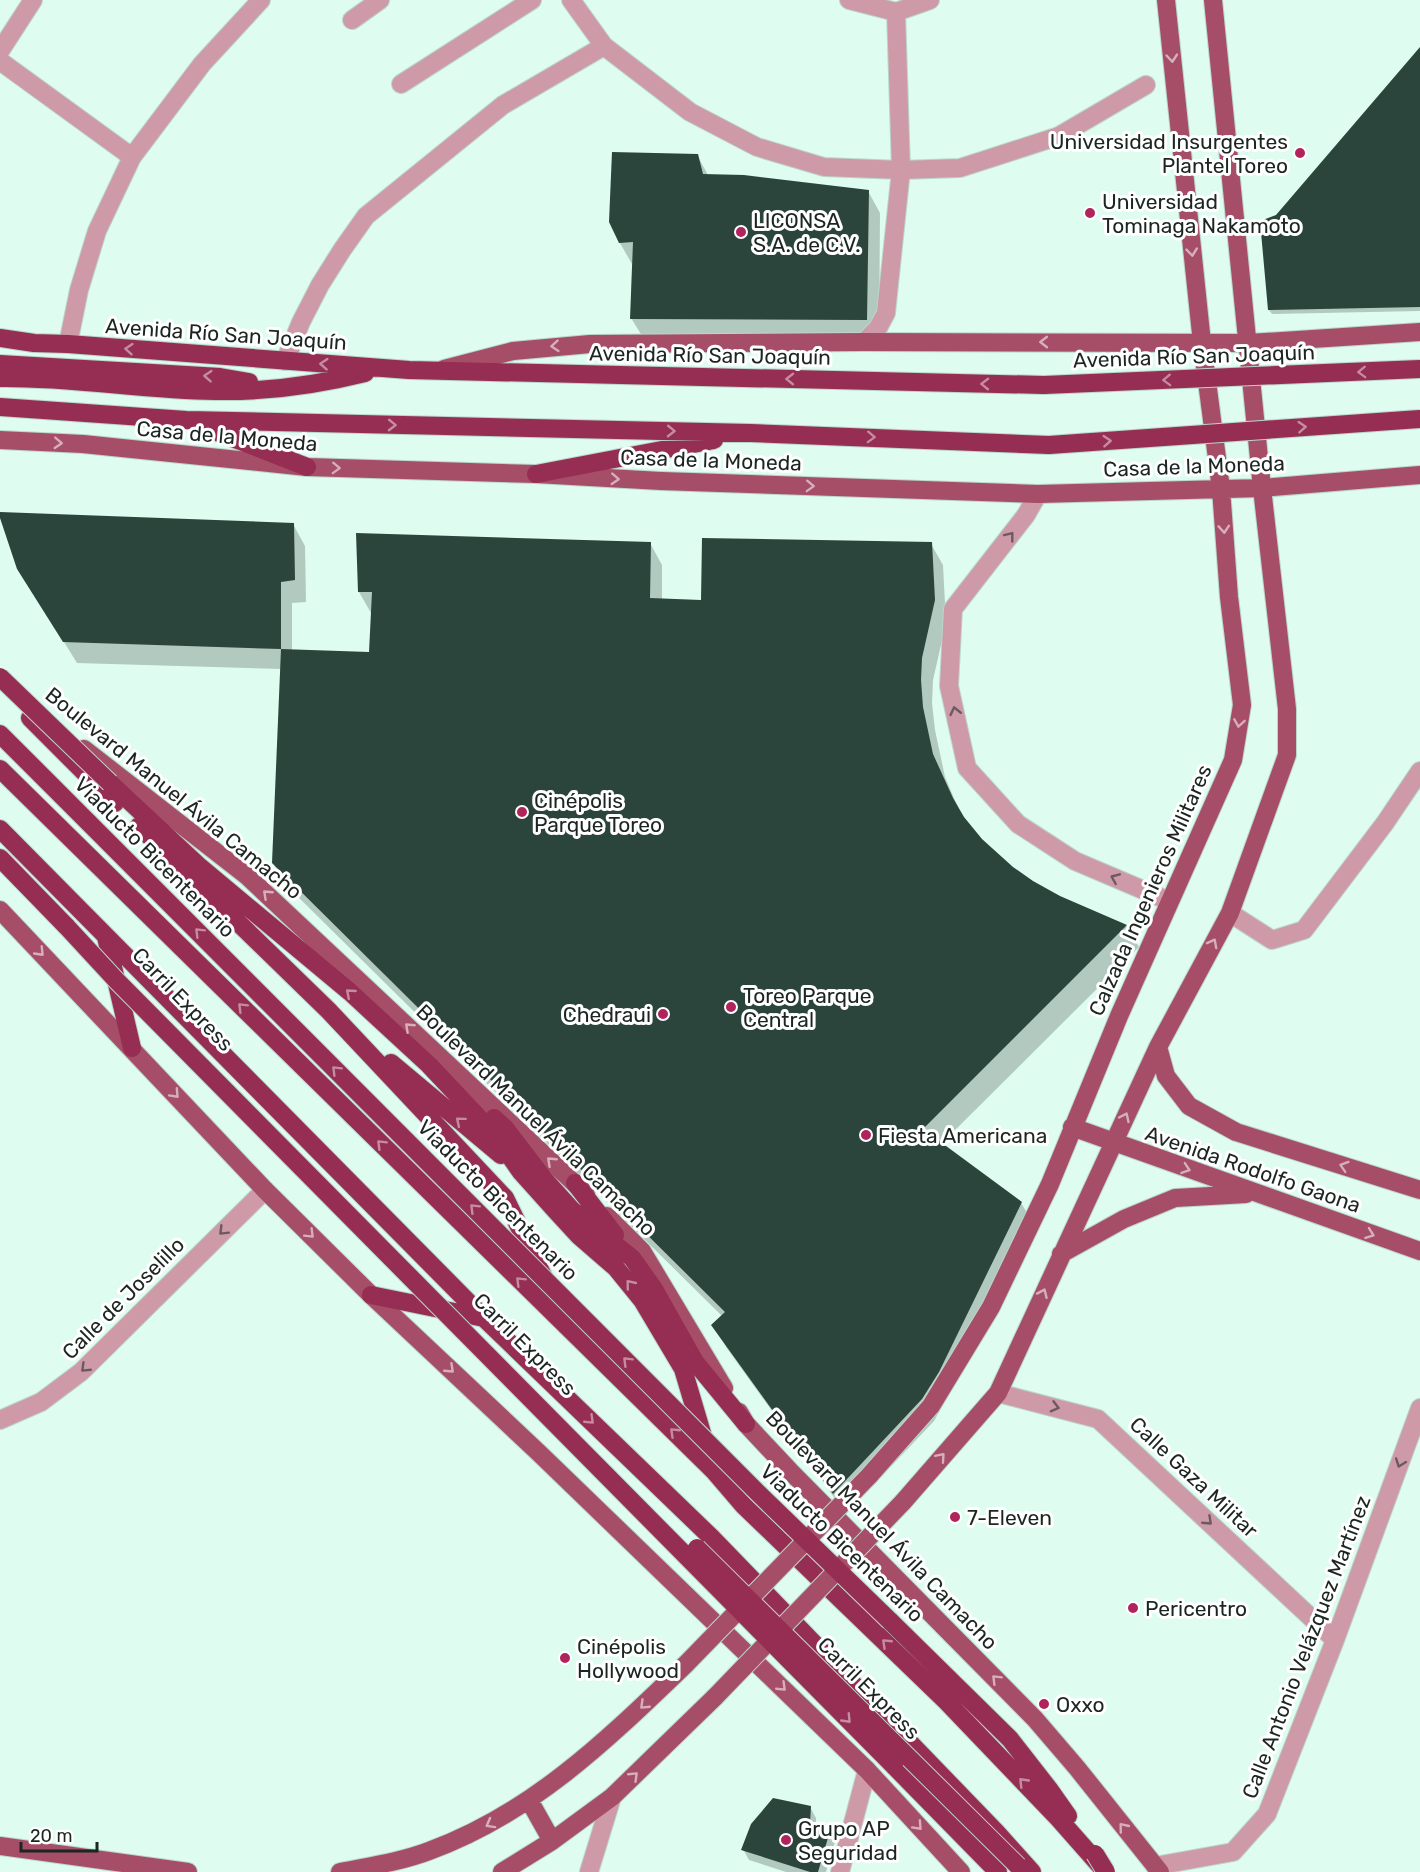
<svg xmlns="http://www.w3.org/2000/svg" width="1420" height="1872" font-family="Rubik,sans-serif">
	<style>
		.shadow { fill: #0003 }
		.building { fill: #2c453c }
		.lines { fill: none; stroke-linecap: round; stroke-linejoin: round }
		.minor-casing { stroke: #bbd5ca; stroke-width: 20 }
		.major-casing { stroke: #bbd5ca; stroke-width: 20 }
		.highway-casing { stroke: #bbd5ca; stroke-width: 20 }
		.minor { stroke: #cf9aa7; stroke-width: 18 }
		.major { stroke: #a64d68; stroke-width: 18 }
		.highway { stroke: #962d52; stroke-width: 18 }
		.major-bridge-casing { stroke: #bbd5ca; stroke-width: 20; stroke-linecap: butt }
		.highway-bridge-casing { stroke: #bbd5ca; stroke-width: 20; stroke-linecap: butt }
		.major-bridge { stroke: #a64d68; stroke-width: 18 }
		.highway-bridge { stroke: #962d52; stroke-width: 18 }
		.oneway { stroke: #d7afbb }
		.oneway2 { stroke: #c58ca0 }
		.oneway3 { stroke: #6c5a5e }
		.poi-dot { fill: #b0235b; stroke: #fff; stroke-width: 2 }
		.labels { text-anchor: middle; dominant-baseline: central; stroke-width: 6; stroke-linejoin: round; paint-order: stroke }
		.poi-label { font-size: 21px; fill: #1b2622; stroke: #fff; text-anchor: start }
		.street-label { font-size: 21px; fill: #1b2622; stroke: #fff }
	</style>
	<rect width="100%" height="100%" fill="#defcef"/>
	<path class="shadow" d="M 1420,72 L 1420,311 L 1272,314 L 1269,310 L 1277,216 Z
		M 697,155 L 708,175 L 868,191 L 880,213 L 879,341 L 644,339 L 631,318 L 632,264 L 620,243 Z
		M 293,524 L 305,546 L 306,602 L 292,603 L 292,651 L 371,653 L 371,613 L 359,592 L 650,543 L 662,565 L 662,600 L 702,601 L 931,544 L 943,565 L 946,623 L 933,680 L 932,703 L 935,730 L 945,777 L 963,819 L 981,840 L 1012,868 L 1032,882 L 1060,897 L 1126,926 L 1139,947 L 941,1144 L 1021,1203 L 1034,1224 L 950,1393 L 934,1421 L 846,1514 L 726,1347 L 713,1325 L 722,1316 L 286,885 L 273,863 L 281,669 L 77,663 L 32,590 Z
		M 810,1807 L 816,1818 L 816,1828 L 829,1832 L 835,1842 L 826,1872 L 786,1872 L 749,1860 L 743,1849 Z"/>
	<path class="building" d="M 1420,47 L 1420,307 L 1268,310 L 1260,221 L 1276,215 Z
		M 612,152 L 698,154 L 703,174 L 744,175 L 869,190 L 867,320 L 630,319 L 633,242 L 619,243 L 609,222 Z
		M 0,512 L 294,523 L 295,580 L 281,582 L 281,649 L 63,642 L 17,569 L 0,518 Z
		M 356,533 L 651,542 L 650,598 L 701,600 L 702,538 L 932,542 L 935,600 L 922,658 L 921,680 L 923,707 L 933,754 L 953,798 L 964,817 L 982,839 L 1013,867 L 1033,881 L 1060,896 L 1127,925 L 923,1129 L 1022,1202 L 939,1372 L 922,1399 L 833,1494 L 711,1325 L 725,1312 L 272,863 L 281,649 L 369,652 L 372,592 L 358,592 Z
		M 773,1798 L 811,1806 L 810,1824 L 830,1831 L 818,1872 L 810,1872 L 741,1850 L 751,1824 Z"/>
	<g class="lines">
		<g class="minor-casing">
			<path id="minor" d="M 571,0 L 604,46 L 690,112 L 757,147 L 824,167 L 901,170 L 960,168 L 1059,136 L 1146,85
				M 849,0 L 896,12 L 930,0
				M 352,20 L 380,0
				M 0,51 L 33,0
				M 0,61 L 132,157
				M 401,84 L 532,0
				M 864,342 L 878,328 L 886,313 L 901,170 L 896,12
				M 68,344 L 79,290 L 97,231 L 132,157 L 202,64 L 261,0
				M 285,361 L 301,322 L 320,285 L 342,250 L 366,216 L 503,105 L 604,46
				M 1038,494 L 1026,515 L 953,609 L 949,686 L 967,768 L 1018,824 L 1075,861 L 1169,901
				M 1230,913 L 1272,940 L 1304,930 L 1385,823 L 1420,771
				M 998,1393 L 1098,1419 L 1335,1640
				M 0,1420 L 41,1402 L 81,1372 L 265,1190
				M 1155,1866 L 1233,1852 L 1267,1814 L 1335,1640 L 1420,1408
				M 589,1872 L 612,1797
				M 840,1872 L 867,1770"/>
		</g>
		<g class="major-casing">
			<path id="major" d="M 444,369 L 513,351 L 590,344 L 864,342 L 1249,343 L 1420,332
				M 0,440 L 83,444 L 307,467 L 536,474 L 661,481 L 1038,494 L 1262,488 L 1420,475
				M 84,749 L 247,876 L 586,1194
				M 0,910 L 265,1190 L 371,1295 L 539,1453 L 867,1770 L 961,1872
				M 1158,1047 L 1166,1076 L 1189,1106 L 1236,1132 L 1420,1190
				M 1072,1127 L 1420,1251
				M 607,1216 L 642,1251 L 724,1388
				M 1061,1254 L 1124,1219 L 1175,1198 L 1246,1194
				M 739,1412 L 746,1424 L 790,1471 L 1035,1719 L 1077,1768 L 1160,1872
				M 869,1476 L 931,1406 L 991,1307 L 1050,1184 L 1119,1016 L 1233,760 L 1242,705 L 1229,597 L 1221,489 L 1202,343 L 1166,0
				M 903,1502 L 998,1393 L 1158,1047 L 1230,913 L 1287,755 L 1287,709 L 1262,488 L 1213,0
				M 529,1800 L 552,1841
				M 0,1846 L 188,1872
				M 340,1872 C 370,1866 400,1862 429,1851 C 533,1813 608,1739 686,1664
				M 502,1872 L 552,1841 L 612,1797 L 715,1697"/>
		</g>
		<g class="highway-casing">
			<path id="highway" d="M 0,338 L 34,343 L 68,344 L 409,370 L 1044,385
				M 0,364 L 220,377 L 249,382
				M 0,378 C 72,377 143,390 215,391 C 266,392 317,385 365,373
				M 0,407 L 186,420 L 750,433 L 1049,445
				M 199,425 L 307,467
				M 536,474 L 714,440
				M 30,718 L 115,803
				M 0,734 L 89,823
				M 0,769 L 713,1470 L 743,1505 L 946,1701 L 1058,1818 L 1103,1869
				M 110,783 L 200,867 L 350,992 L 429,1065 L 495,1135 L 521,1172 L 556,1211 L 579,1236 L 616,1268 L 642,1300 L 683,1369 L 705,1443
				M 139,826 L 329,1011 L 505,1198 L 543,1276
				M 0,829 L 484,1318 L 712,1538 L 997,1833 L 1032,1872
				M 0,858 L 67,927
				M 106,937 L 132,1048
				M 391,1063 L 501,1155
				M 494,1118 L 505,1128 L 544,1179 L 572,1210 L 632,1258 L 654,1289 L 695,1362 L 746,1424
				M 575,1183 L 615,1235
				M 371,1295 L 484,1318
				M 890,1621 L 1010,1739 L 1049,1789 L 1068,1816
				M 894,1766 L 998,1872"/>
		</g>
		<use href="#minor" class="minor"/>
		<use href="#major" class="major"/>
		<use href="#highway" class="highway"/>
		<g class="major-bridge-casing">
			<path id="major-bridge" d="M 686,1664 L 869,1476
				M 715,1697 L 903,1502"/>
		</g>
		<g class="highway-bridge-casing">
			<path id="highway-bridge" d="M 1044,385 L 1420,369
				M 1049,445 L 1420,419
				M 0,677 L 110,783
				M 89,823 L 757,1492 L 890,1621
				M 67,927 L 116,980 L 894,1766
				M 697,1548 L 1018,1866
				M 1095,1854 L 1106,1872"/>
		</g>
		<use href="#major-bridge" class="major-bridge"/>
		<use href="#highway-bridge" class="highway-bridge"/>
	</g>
	<defs><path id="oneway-chevron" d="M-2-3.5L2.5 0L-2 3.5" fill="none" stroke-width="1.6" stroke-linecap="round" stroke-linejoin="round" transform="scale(1.5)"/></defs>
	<g class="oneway">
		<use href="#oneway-chevron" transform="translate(1172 58) rotate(85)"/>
		<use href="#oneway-chevron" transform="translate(1192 252) rotate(84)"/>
		<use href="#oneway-chevron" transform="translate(1044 342) rotate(-180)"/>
		<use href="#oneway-chevron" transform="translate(555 346) rotate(175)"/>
		<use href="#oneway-chevron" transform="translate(58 443) rotate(3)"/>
		<use href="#oneway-chevron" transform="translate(336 468) rotate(2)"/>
		<use href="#oneway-chevron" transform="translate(615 479) rotate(3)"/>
		<use href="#oneway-chevron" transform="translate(810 486) rotate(2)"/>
		<use href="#oneway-chevron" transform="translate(1224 529) rotate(86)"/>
		<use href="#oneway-chevron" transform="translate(1239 723) rotate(99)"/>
		<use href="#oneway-chevron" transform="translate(267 894) rotate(-137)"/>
		<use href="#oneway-chevron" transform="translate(1213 943) rotate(-62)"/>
		<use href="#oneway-chevron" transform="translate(40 952) rotate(46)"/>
		<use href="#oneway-chevron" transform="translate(409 1027) rotate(-137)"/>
		<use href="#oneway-chevron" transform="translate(175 1094) rotate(47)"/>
		<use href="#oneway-chevron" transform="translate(1125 1117) rotate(-65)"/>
		<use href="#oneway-chevron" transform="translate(551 1161) rotate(-137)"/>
		<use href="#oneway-chevron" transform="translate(1344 1166) rotate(-162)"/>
		<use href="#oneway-chevron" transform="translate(1186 1169) rotate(19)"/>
		<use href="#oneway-chevron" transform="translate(310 1234) rotate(45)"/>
		<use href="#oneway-chevron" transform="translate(1370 1234) rotate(20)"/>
		<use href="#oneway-chevron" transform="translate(1043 1293) rotate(-66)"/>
		<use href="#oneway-chevron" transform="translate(450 1369) rotate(43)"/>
		<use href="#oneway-chevron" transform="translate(941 1457) rotate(-49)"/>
		<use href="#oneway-chevron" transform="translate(996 1679) rotate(-135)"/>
		<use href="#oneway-chevron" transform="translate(782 1687) rotate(44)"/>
		<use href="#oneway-chevron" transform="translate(644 1705) rotate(136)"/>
		<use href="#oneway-chevron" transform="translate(634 1776) rotate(-44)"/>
		<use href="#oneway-chevron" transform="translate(490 1824) rotate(151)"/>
		<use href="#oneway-chevron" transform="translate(918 1826) rotate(47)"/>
		<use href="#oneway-chevron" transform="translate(1123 1827) rotate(-129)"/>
	</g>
	<g class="oneway2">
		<use href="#oneway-chevron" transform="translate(129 349) rotate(-175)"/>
		<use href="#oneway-chevron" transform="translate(324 364) rotate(-176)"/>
		<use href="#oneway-chevron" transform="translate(1362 372) rotate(178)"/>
		<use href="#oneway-chevron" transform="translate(208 376) rotate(-176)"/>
		<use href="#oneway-chevron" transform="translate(790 379) rotate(-179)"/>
		<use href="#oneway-chevron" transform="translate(1167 380) rotate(178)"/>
		<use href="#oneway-chevron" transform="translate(985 384) rotate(-179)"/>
		<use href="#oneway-chevron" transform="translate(392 425) rotate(1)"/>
		<use href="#oneway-chevron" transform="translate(1302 427) rotate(-4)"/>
		<use href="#oneway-chevron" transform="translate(671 431) rotate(1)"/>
		<use href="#oneway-chevron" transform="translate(871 437) rotate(2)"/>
		<use href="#oneway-chevron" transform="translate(1107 441) rotate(-4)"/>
		<use href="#oneway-chevron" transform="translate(199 932) rotate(-135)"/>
		<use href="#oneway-chevron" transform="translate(350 993) rotate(-139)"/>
		<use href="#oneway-chevron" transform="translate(242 1007) rotate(-135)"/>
		<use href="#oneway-chevron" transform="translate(336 1070) rotate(-135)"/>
		<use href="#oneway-chevron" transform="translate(460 1121) rotate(-140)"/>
		<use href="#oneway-chevron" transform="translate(381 1144) rotate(-135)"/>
		<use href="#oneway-chevron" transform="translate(474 1208) rotate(-135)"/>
		<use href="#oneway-chevron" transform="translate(520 1281) rotate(-135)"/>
		<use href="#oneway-chevron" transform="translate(630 1284) rotate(-129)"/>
		<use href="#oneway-chevron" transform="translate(627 1361) rotate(-135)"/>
		<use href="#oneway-chevron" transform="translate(590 1420) rotate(44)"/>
		<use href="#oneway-chevron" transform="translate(674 1432) rotate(-136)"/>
		<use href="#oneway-chevron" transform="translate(886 1643) rotate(-136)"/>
		<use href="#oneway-chevron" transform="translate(847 1719) rotate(46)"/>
		<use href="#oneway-chevron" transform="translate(1023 1782) rotate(-134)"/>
	</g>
	<g class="oneway3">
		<use href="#oneway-chevron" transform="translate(1010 536) rotate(-52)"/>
		<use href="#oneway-chevron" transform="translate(955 711) rotate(-103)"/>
		<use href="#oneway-chevron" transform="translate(1115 878) rotate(-157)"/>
		<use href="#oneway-chevron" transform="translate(223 1231) rotate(135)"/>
		<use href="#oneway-chevron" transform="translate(85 1368) rotate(136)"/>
		<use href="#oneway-chevron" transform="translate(1055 1407) rotate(15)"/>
		<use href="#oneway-chevron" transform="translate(1400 1463) rotate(110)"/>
		<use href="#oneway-chevron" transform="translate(1208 1521) rotate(43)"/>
	</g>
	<g class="poi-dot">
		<circle cx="1300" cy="153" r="6"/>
		<circle cx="1090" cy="213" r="6"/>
		<circle cx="741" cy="232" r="6"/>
		<circle cx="522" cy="812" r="6"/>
		<circle cx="731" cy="1007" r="6"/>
		<circle cx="663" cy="1014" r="6"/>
		<circle cx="866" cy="1135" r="6"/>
		<circle cx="955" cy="1517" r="6"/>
		<circle cx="1133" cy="1608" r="6"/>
		<circle cx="565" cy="1658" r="6"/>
		<circle cx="1044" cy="1704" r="6"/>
		<circle cx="786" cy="1840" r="6"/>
	</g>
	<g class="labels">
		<g class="poi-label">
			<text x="1288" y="141" text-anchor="end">Universidad Insurgentes<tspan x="1288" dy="24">Plantel Toreo</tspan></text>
			<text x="1102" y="201">Universidad<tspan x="1102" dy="24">Tominaga Nakamoto</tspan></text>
			<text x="753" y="220">LICONSA<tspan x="753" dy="24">S.A. de C.V.</tspan></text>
			<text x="534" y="800">Cinépolis<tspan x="534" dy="24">Parque Toreo</tspan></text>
			<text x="743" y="995">Toreo Parque<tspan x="743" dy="24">Central</tspan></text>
			<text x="651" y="1014" text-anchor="end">Chedraui</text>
			<text x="878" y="1135">Fiesta Americana</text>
			<text x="967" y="1517">7-Eleven</text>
			<text x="1145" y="1608">Pericentro</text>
			<text x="577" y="1646">Cinépolis<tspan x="577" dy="24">Hollywood</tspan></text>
			<text x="1056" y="1704">Oxxo</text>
			<text x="798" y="1828">Grupo AP<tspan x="798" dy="24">Seguridad</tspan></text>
		</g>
		<g class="street-label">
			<text transform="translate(226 334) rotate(4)">Avenida Río San Joaquín</text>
			<text transform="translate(710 355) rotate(1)">Avenida Río San Joaquín</text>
			<text transform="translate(1194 356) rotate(-2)">Avenida Río San Joaquín</text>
			<text transform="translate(227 436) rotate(5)">Casa de la Moneda</text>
			<text transform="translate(711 460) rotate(2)">Casa de la Moneda</text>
			<text transform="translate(1194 466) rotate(-2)">Casa de la Moneda</text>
			<text transform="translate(174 793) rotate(39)">Boulevard Manuel Ávila Camacho</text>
			<text transform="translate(155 857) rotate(45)">Viaducto Bicentenario</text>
			<text transform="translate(1150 890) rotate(-66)">Calzada Ingenieros Militares</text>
			<text transform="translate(183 999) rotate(46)">Carril Express</text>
			<text transform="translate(536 1120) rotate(44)">Boulevard Manuel Ávila Camacho</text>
			<text transform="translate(1253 1169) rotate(19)">Avenida Rodolfo Gaona</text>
			<text transform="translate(498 1200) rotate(45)">Viaducto Bicentenario</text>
			<text transform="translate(123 1298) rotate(-45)">Calle de Joselillo</text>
			<text transform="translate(525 1344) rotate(45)">Carril Express</text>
			<text transform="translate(1194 1477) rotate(43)">Calle Gaza Militar</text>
			<text transform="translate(882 1530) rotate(46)">Boulevard Manuel Ávila Camacho</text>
			<text transform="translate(842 1543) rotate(44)">Viaducto Bicentenario</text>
			<text transform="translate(1306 1647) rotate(-69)">Calle Antonio Velázquez Martínez</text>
			<text transform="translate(869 1688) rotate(45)">Carril Express</text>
		</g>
	</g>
	<path d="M21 1842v9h76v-9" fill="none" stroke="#1b2622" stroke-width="3"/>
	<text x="30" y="1842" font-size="18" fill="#1b2622" stroke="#ffffff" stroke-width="4.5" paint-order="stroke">20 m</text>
</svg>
